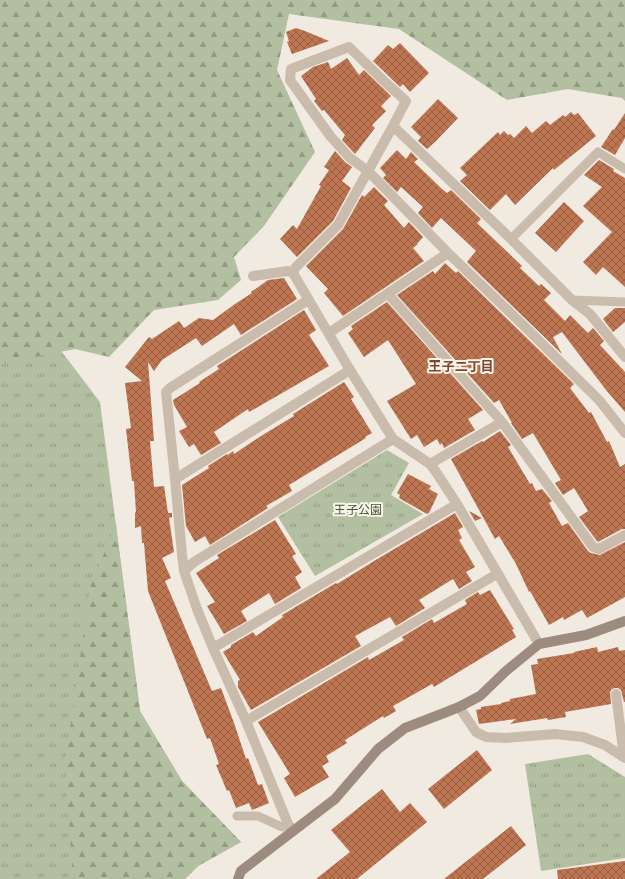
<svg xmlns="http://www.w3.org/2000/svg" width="625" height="879" font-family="'Public Sans','Noto Sans JP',sans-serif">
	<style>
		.grass { fill: url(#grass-tufts) }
		.forest { fill: url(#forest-firs) }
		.building { fill: url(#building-cross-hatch) }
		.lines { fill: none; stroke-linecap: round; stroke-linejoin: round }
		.lane { stroke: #c9bcac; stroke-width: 9 }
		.street { stroke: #c9bcac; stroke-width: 10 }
		.secondary { stroke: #9c8b7e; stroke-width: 10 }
		.labels { text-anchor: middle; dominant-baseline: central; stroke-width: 4; stroke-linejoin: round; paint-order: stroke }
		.park-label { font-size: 12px; fill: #445430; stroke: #f9f4ec }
		.neighbourhood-label { font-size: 13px; font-weight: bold; fill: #80462a; stroke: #f9f4ec }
	</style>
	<defs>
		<pattern id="grass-tufts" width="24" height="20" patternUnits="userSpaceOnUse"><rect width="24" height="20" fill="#b2bfa1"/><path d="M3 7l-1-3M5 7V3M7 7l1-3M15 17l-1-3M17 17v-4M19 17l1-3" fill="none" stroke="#929c83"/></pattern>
		<pattern id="forest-firs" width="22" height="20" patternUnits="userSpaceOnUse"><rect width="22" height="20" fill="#b2bfa1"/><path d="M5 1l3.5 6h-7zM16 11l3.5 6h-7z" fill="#929c83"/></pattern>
		<pattern id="building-cross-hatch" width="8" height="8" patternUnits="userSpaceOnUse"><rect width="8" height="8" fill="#bd7552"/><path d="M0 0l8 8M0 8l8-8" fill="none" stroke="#9a6044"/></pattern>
	</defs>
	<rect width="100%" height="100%" fill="#f1eae0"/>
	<path class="grass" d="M 0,258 L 17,293 L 100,402 L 140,711 L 182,781 L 241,842 L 198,866 L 185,879 L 0,879 Z
		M 387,450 L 409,463 L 391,495 L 423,514 L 315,576 L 278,517 Z
		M 588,754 L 625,777 L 625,858 L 541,871 L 525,764 Z"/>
	<path class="forest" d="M 0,0 L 625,0 L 625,101 L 622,98 L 568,89 L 507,100 L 399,29 L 289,14 L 277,70 L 315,152 L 264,226 L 234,257 L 241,280 L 218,300 L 154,310 L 109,357 L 75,349 L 2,363 L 0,363 Z
		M 116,525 L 140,711 L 182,781 L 241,842 L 198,866 L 185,879 L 73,879 L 65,764 L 90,587 Z"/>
	<path class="building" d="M 296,28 L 305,31 L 329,41 L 292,54 L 287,42 L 289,41 L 286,32 Z
		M 400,43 L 429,73 L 410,92 L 403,84 L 400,87 L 373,61 L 388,45 L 393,49 Z
		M 347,58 L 359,75 L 364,70 L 391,96 L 381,106 L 386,111 L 372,125 L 375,128 L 355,154 L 342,140 L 345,135 L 324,110 L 322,111 L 314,101 L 316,99 L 301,76 L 313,67 L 328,62 L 331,69 Z
		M 438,99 L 458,118 L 435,142 L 427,149 L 418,141 L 421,137 L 411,127 Z
		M 571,112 L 574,115 L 578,113 L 596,136 L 554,170 L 553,168 L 515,205 L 506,194 L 490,210 L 460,181 L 467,175 L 460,168 L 498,132 L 500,135 L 504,131 L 508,135 L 510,134 L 514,138 L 526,126 L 532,133 L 546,121 L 550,125 L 563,115 L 565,117 Z
		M 625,113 L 625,138 L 615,155 L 601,147 L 613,129 L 614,130 Z
		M 397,150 L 406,159 L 411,152 L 418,159 L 414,162 L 442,189 L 447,193 L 451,190 L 481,219 L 477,223 L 522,266 L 520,268 L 539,286 L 541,284 L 551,293 L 544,300 L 565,321 L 570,315 L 588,333 L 593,328 L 604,341 L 600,345 L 625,372 L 625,412 L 606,390 L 562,332 L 553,337 L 562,354 L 467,262 L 476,251 L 441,218 L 432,228 L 418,213 L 423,207 L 401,187 L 397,192 L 383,178 L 386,175 L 380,168 Z
		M 335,151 L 345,162 L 352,167 L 342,181 L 351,188 L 333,221 L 297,257 L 280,239 L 293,225 L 297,229 L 321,186 L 319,185 L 329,170 L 324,167 Z
		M 599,160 L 614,169 L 613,171 L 625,178 L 625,287 L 603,267 L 596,275 L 583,262 L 612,232 L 583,206 L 602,187 L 584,175 Z
		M 374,187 L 388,201 L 384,205 L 404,228 L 409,222 L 423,237 L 417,244 L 418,244 L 413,248 L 424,261 L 343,316 L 324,293 L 328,289 L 306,266 L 343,229 L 362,195 L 364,197 Z
		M 564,202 L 584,221 L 556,252 L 535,233 Z
		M 445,263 L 456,273 L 458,271 L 574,384 L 570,388 L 589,413 L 591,412 L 607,442 L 609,441 L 620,467 L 625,464 L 625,529 L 622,529 L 598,542 L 597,541 L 579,517 L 588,511 L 574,488 L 563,495 L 555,483 L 561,480 L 533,433 L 522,439 L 511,423 L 512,423 L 499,400 L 494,403 L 397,295 L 433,271 L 435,274 Z
		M 284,278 L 297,299 L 241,335 L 234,324 L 202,346 L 196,338 L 162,360 L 154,371 L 148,362 L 154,441 L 150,441 L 154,487 L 164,486 L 168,513 L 172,513 L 172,517 L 169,518 L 174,552 L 162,558 L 171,578 L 165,581 L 212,691 L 221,688 L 234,723 L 246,759 L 248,758 L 258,785 L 262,784 L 269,803 L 252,810 L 249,803 L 236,808 L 229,790 L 227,791 L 216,765 L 219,764 L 210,738 L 207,739 L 148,591 L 144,543 L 142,543 L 141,526 L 135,528 L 135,512 L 136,513 L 134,481 L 132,481 L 126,429 L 131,428 L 125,383 L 142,381 L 125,367 L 149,337 L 152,339 L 179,321 L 184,328 L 199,318 L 213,320 L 235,304 L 252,293 L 251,292 L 268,280 Z
		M 387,302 L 483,410 L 468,419 L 475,430 L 444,448 L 442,443 L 440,445 L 437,439 L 424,447 L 417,435 L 411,439 L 387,401 L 416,384 L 388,340 L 364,357 L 348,333 L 353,329 L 351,326 Z
		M 615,308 L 625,308 L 625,322 L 613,332 L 603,319 Z
		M 304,310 L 316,330 L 309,335 L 329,366 L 249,412 L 248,409 L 214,432 L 221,443 L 201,455 L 194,444 L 189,447 L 179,431 L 187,427 L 174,405 L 173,400 L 200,383 L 199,382 L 219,369 L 217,366 Z
		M 344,382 L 354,397 L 351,399 L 372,433 L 365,437 L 366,438 L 289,485 L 292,491 L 266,506 L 268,508 L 210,545 L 205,536 L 195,542 L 186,526 L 182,485 L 209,468 L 208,466 L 227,454 L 228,455 L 233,451 L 234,454 L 261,436 L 294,416 L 293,414 Z
		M 500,431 L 511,445 L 508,447 L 530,484 L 532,483 L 536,491 L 542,489 L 552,501 L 549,503 L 562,526 L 568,523 L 588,551 L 591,553 L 600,555 L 625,542 L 625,597 L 587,618 L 582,610 L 564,620 L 563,617 L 549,625 L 530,591 L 529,592 L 516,564 L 499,536 L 495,539 L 451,459 L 482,441 L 483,442 Z
		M 408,474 L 431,486 L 429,489 L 438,494 L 429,513 L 427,514 L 399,498 L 400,495 L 397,493 Z
		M 469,511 L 482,518 L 475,521 Z
		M 455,513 L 463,527 L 458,530 L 462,538 L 459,540 L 475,567 L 466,572 L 472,581 L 459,589 L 453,579 L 419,600 L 425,608 L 396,626 L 390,617 L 355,636 L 361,646 L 251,710 L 238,687 L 238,681 L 240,680 L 223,652 L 231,647 L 231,645 L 253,632 L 256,636 L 283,617 L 282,615 L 336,583 L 337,584 L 374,561 Z
		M 275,520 L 296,554 L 292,556 L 302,572 L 295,577 L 301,588 L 275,604 L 269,593 L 241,611 L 247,621 L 224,634 L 207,606 L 215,602 L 196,573 L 219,558 L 217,555 Z
		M 490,590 L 514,629 L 512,630 L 516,637 L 434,687 L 432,684 L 393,706 L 396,711 L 384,718 L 383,716 L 345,740 L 347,743 L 326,756 L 329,762 L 322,766 L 329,777 L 295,797 L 284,778 L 290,774 L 258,722 L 368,657 L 369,660 L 404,640 L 402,637 L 432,619 L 434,623 L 467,604 L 465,600 L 478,592 L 480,595 Z
		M 597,647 L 598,652 L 618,647 L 619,651 L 625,650 L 625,702 L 624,702 L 621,690 L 618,688 L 615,688 L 612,689 L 610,692 L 611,704 L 565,712 L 566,717 L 548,720 L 547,718 L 510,724 L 516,719 L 479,724 L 476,710 L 481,709 L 481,707 L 501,704 L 501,703 L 510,701 L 510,699 L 536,694 L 531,665 L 538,664 L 537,659 L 574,653 L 574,652 Z
		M 477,750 L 492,770 L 444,809 L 428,789 Z
		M 382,789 L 400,812 L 410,803 L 427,822 L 357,879 L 316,879 L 350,852 L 331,830 Z
		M 511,826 L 526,845 L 483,879 L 444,879 Z
		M 625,861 L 625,879 L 558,879 L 557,870 Z"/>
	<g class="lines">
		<path class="lane" d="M 511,239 L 598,152 L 625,169
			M 572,300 L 625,302
			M 237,816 L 258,816 L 282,827 L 288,824"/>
		<path class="street" d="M 393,126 L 406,101 L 385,82 L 349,47 L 291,69 L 290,80 L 331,137 L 350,158 L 368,171 L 393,126 L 511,239 L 572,300 L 590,314 L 625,357
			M 253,276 L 288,271 L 293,273
			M 388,294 L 502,422 L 593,547 L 599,549 L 625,535
			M 329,333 L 448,253
			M 430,464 L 502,422
			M 175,479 L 350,370
			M 184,571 L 194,562 L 393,439
			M 539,644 L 457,504 L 436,472 L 430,464 L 393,439 L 350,370 L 293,273 L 296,267 L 338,225 L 368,171 L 448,253 L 519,321 L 599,400 L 625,433
			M 213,648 L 457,504
			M 616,694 L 624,757
			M 459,707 L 476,732 L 486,737 L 506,738 L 555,734 L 583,737 L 605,745 L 625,758
			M 246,721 L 497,574
			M 293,831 L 288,824 L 246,721 L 213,648 L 197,609 L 184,571 L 182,554 L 175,479 L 166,392 L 170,388 L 308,300"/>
		<path class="secondary" d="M 238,879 L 241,871 L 335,799 L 378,749 L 405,728 L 444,713 L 459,707 L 480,696 L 506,671 L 539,644 L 586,635 L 625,621"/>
	</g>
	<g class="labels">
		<g class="park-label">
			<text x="358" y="510">王子公園</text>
		</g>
		<g class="neighbourhood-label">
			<text x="461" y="366">王子二丁目</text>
		</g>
	</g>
</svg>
